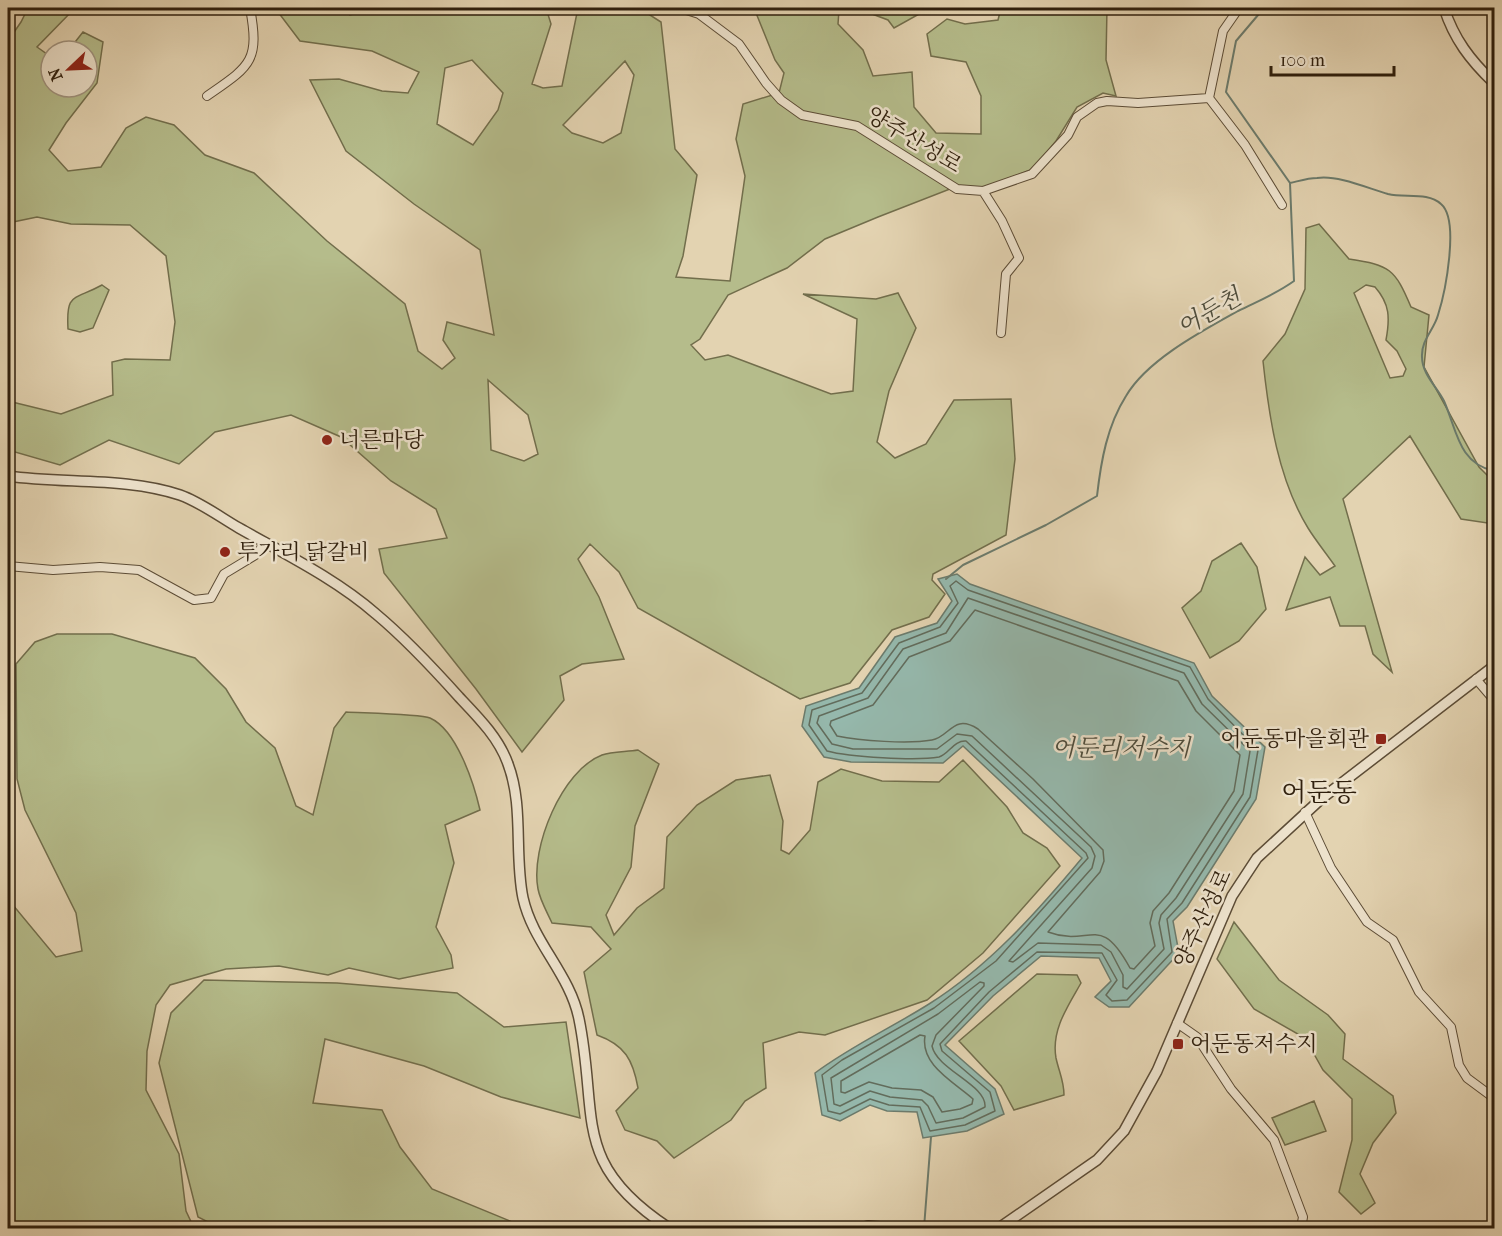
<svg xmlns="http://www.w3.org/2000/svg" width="1502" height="1236" font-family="'IM FELL French Canon','Noto Serif KR',serif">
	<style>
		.green { fill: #b5bc8b; stroke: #726e4c; stroke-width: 1.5; fill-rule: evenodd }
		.water { fill: #95b8ac; stroke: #6c7b6c; stroke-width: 1.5 }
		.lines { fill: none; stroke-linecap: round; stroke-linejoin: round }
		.shore { stroke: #626c5c; stroke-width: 1.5 }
		.stream { stroke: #6c7b6c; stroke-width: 2 }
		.minor-casing { stroke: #5c4c36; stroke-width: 10 }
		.tertiary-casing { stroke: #5c4c36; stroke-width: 12 }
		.minor { stroke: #ede2cc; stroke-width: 8 }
		.tertiary { stroke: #ede2cc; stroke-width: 9 }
		.poi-dot { fill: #8f2418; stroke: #ede2cc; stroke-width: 2 }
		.labels { text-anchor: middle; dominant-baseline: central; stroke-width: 5; stroke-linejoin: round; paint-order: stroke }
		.street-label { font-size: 22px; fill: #2f1f0d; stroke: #ede2cc }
		.poi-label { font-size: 22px; fill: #2f1f0d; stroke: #ede2cc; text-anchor: start }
		.water-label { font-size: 24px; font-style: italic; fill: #4e4d3d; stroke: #ede2cc }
		.quarter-label { font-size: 26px; fill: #2f1f0d; stroke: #ede2cc }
	</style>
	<rect width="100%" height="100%" fill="#e3d3b1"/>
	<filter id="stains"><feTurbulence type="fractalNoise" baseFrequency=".00333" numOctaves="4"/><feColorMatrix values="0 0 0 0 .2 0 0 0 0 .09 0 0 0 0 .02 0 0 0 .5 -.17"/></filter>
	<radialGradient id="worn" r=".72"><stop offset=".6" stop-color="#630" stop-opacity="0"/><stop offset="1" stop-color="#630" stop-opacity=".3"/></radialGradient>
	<path class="green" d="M 28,8 L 75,8 L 37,47 L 51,57 L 51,87 L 87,87 L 87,51 L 68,51 L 83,32 L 103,42 L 97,83 L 66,123 L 49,150 L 68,171 L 101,167 L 126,128 L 146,117 L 174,125 L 205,155 L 254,173 L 327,241 L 405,304 L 418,351 L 442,369 L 455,358 L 443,340 L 447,322 L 494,335 L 480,250 L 414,204 L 346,151 L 310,80 L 339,79 L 382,91 L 408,93 L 419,72 L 372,51 L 300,41 L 275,8 L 339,8 L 350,15 L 377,8 L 546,8 L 551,24 L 532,84 L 543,88 L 562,86 L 578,8 L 639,8 L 661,22 L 675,149 L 697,175 L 683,256 L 676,277 L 730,281 L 745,176 L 736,139 L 743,104 L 779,93 L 784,73 L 775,60 L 754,8 L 845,8 L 839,10 L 838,24 L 863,50 L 873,76 L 912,72 L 914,107 L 936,133 L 981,134 L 981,96 L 966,62 L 931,56 L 927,34 L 947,19 L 965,24 L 998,20 L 1001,8 L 1107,8 L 1106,60 L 1116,96 L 1103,93 L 1077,107 L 1056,141 L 1033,169 L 983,188 L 955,187 L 878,217 L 825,239 L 787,268 L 728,295 L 700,339 L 691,345 L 705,360 L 728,355 L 831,394 L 853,391 L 857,319 L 803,294 L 876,299 L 898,293 L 916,328 L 889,391 L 877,442 L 895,458 L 926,444 L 954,400 L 1011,399 L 1015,459 L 1006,535 L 933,574 L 932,580 L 945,594 L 929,617 L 892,630 L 850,683 L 800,699 L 638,608 L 619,572 L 590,544 L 578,559 L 599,597 L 624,659 L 582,664 L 560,676 L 564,700 L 522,752 L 476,689 L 384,573 L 379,549 L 447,538 L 436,509 L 391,481 L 341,437 L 291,415 L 215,432 L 179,464 L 109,440 L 60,465 L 8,450 L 8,401 L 61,414 L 113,395 L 112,362 L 125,359 L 170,360 L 175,322 L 166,256 L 130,225 L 71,224 L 37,217 L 8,223 L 8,41 L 21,22 ZM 472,60 L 503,93 L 498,110 L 473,145 L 437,124 L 445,68 ZM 625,61 L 634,75 L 621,133 L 603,143 L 572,133 L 563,125 ZM 488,380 L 528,415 L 538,454 L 524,461 L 491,450 Z
		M 856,8 L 930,8 L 894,28 L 888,20 Z
		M 1319,224 L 1349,259 C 1390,265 1395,269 1411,307 L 1429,315 L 1424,367 L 1479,467 L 1494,482 L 1494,524 L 1461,519 L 1410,436 L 1343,499 L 1392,672 L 1373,654 L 1365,626 L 1340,626 L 1330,597 L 1286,610 L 1305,557 L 1320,575 L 1335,566 C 1326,553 1316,541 1308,528 C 1278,479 1269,417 1263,361 L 1285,334 L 1305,289 L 1306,228 ZM 1366,285 L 1375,287 C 1390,304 1390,318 1386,340 L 1397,351 L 1406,369 L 1403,376 L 1390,378 L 1354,293 Z
		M 102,285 L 109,290 L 93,328 L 80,332 L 68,329 C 66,292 73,301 102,285 Z
		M 1241,543 L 1257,567 L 1266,609 L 1239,641 L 1210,658 L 1182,608 L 1201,591 L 1212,561 Z
		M 57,634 L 112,634 L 195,658 L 226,689 L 246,722 L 275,748 L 296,806 L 313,815 L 334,728 L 346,712 C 362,713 420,714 430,718 C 457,730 474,784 480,810 L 445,825 L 454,863 L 436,927 L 451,955 L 453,968 L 399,979 L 349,968 L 328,975 L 279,966 L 226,969 L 170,985 L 156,1005 L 147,1051 L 146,1090 L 179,1154 L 186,1211 L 194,1228 L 8,1228 L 8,899 L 56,957 L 82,951 L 76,913 L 25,810 L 17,779 L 16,664 L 35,642 Z
		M 638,750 L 659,764 L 635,826 L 631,867 L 606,915 L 614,935 L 637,908 L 664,888 L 667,837 L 697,805 L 736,780 L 770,775 L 783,821 L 781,850 L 789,854 L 810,830 L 818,782 L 841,769 L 882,781 L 939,782 L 963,760 L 1007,807 L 1023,833 L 1047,848 L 1060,866 L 983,953 L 927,1000 L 825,1035 L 799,1032 L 763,1043 L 766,1088 L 745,1101 L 731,1120 L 674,1158 L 657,1141 L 625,1130 L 616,1111 L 638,1088 C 633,1060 625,1045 597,1035 L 584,972 L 611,949 L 591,927 L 552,923 C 547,912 540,900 538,889 C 530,848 562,770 602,755 C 612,751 627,752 638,750 Z
		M 1234,922 L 1279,980 L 1328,1015 L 1345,1034 L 1343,1059 L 1393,1096 L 1396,1113 L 1373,1143 L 1360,1174 L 1375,1203 L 1361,1214 L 1339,1192 L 1352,1140 L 1352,1099 L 1323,1070 L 1305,1038 L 1254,1009 L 1217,959 Z
		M 1037,974 L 1077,975 L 1081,983 C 1068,1006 1051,1030 1056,1058 C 1059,1072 1064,1081 1064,1095 L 1014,1110 L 1001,1086 L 959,1041 Z
		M 204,980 L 337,983 L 457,993 L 504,1027 L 566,1022 L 580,1118 L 501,1097 L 424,1066 L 325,1039 L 313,1103 L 382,1110 L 400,1147 L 432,1189 L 527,1228 L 220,1228 L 198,1217 L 159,1063 L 171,1013 Z
		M 1314,1101 L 1326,1131 L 1285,1145 L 1272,1118 Z"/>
	<path class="water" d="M 957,574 L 970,584 L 1194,663 L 1212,696 L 1265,747 L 1256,799 L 1187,907 L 1173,921 L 1179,953 L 1129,1007 L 1109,1007 L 1095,997 L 1111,981 L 1099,958 L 1041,956 L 993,996 L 945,1045 L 995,1089 L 1004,1114 L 967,1131 L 923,1138 L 917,1112 L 887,1111 L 870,1105 L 840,1121 L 822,1115 L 815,1073 C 851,1046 891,1028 929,1004 C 988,967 1038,911 1082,858 L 963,746 L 943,763 L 851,762 L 824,757 L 802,726 L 806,706 L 859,688 L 895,637 L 937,623 L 952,601 L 938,579 Z"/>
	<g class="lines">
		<path class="shore" d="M 956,581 L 968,590 L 1190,667 L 1208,699 L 1258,750 L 1250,797 L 1182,903 L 1167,919 L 1172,952 L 1127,1000 L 1112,1001 L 1106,995 L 1117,980 L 1102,953 L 1037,952 L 989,992 L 940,1044 L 942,1051 L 990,1092 L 995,1111 L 965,1125 L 930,1131 L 920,1107 L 889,1105 L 870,1099 L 840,1114 L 828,1111 L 822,1075 L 842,1060 L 934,1008 L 996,961 L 1088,858 L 1086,853 L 966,741 C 954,740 949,754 939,757 C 916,761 849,757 827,751 L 809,725 L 812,710 L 862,693 L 899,643 L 940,627 L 958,603 L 950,586 Z
			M 968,598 L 1184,673 L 1202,704 L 1250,751 L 1243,794 L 1176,898 L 1161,915 L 1159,923 L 1164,949 L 1127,989 L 1123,987 L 1123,975 L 1111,952 L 1101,945 L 1038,943 L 1013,962 L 1009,961 L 1092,868 L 1095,856 L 1091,847 L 972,736 L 957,734 L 937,749 L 853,749 L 832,744 L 817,723 L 819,716 L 868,698 L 903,649 L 946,633 Z
			M 975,610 L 1178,681 L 1196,711 L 1240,755 L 1234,791 L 1169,893 L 1153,911 L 1150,923 L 1155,946 L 1134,969 L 1130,968 C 1099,911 1091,948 1048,932 L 1100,872 L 1104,861 L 1103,850 L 1033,779 L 978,729 C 953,713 950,737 932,740 C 909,744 860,741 837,736 L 830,725 L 831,721 L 873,705 L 909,657 L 950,641 Z
			M 980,982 L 984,983 L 984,986 L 936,1035 L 932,1046 C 937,1070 987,1085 985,1107 L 963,1118 L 936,1123 L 928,1106 L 922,1100 L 890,1097 L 870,1091 L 840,1106 L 834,1104 L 831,1078 L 938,1014 Z
			M 920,1035 L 925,1036 C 920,1065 954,1082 973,1099 L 972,1104 L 960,1109 L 942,1112 L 933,1097 L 921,1090 L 892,1088 L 869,1082 L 845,1093 L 841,1092 L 841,1081 Z"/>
		<path class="stream" d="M 1290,183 C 1299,181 1308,178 1317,178 C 1339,175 1367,188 1388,194 C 1405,198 1428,192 1441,204 C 1460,220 1445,293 1438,315 C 1434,330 1421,340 1422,357 C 1422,374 1437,387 1444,401 C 1457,430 1458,463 1494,471
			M 946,579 L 963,565 L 1046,525 L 1097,496 C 1101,461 1107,426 1126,396 C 1147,360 1202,331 1238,311 C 1258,301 1276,294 1294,281 L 1290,183 L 1226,92 L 1236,41 L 1264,8
			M 924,1228 L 931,1137"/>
		<g class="minor-casing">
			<path id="minor" d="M 680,8 L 699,14 L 739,44 L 766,83 L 781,100 L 802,115 L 857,126 L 957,189 L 983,191 L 1032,174 L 1068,135 L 1077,117 L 1097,103 L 1107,101 L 1138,103 L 1209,98
				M 1239,8 L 1223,31 L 1209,98 L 1245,145 L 1282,205
				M 207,96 C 250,66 260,62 250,8
				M 983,191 L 1002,221 L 1019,258 L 1006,274 L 1001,333
				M 8,566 L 53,570 L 100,567 L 139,570 L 194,600 L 211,598 L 224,574 L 257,554 L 265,542
				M 1476,679 L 1494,700
				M 1305,812 L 1331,868 L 1367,922 L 1393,940 L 1419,992 L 1451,1027 L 1459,1065 L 1467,1078 L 1494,1098
				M 1177,1023 L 1197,1037 L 1231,1089 L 1274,1140 L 1303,1217 L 1301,1228"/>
		</g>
		<g class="tertiary-casing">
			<path id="tertiary" d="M 1444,8 C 1454,39 1470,60 1494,83
				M 8,476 C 63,484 126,477 180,495 C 200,502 220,517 239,528 C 285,554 336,579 376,614 C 406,639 433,668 459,697 C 478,717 499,738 508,764 C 524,806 514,855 523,898 C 533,943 570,974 579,1019 C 599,1117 570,1163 669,1228
				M 861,1228 L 868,1226 L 893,1228
				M 999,1228 L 1097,1160 L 1124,1131 L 1157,1071 L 1232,896 L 1257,858 L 1321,799 L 1494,666"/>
		</g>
		<use href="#minor" class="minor"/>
		<use href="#tertiary" class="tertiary"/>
	</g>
	<g class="poi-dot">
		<circle cx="327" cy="440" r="6"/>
		<circle cx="225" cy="552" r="6"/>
		<rect x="1375" y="733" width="12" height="12" rx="3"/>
		<rect x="1172" y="1038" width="12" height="12" rx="3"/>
	</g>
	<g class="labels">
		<g class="street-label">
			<text transform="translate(914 140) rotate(31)">양주산성로</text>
			<text transform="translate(1203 919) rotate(-65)">양주산성로</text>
		</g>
		<g class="poi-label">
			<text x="339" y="440">너른마당</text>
			<text x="237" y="552">투가리 닭갈비</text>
			<text x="1369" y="739" text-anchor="end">어둔동마을회관</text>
			<text x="1190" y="1044">어둔동저수지</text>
		</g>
		<g class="water-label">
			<text transform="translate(1209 312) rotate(-30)">어둔천</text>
			<text x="1121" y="748">어둔리저수지</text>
		</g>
		<g class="quarter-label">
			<text x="1319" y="792">어둔동</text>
		</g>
	</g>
	<rect width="1502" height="1236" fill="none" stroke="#e3d3b1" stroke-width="30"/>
	<rect x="9" y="9" width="1484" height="1218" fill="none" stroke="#2f1f0d" stroke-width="3"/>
	<rect x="15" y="15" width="1472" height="1206" fill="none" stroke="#2f1f0d" stroke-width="1.5"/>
	<g transform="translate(69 69) rotate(247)"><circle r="28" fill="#ede2cc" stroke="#a19480" stroke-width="1.5"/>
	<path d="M0-4.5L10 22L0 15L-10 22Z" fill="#8f2418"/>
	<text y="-9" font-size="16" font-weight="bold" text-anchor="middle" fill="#2f1f0d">N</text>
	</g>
	<path d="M1271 66v9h123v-9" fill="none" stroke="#2f1f0d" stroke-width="3"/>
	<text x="1280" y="66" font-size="18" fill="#2f1f0d" stroke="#ede2cc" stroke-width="4.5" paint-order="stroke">100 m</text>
	<rect width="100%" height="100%" filter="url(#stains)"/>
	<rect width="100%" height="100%" fill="url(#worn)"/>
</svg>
